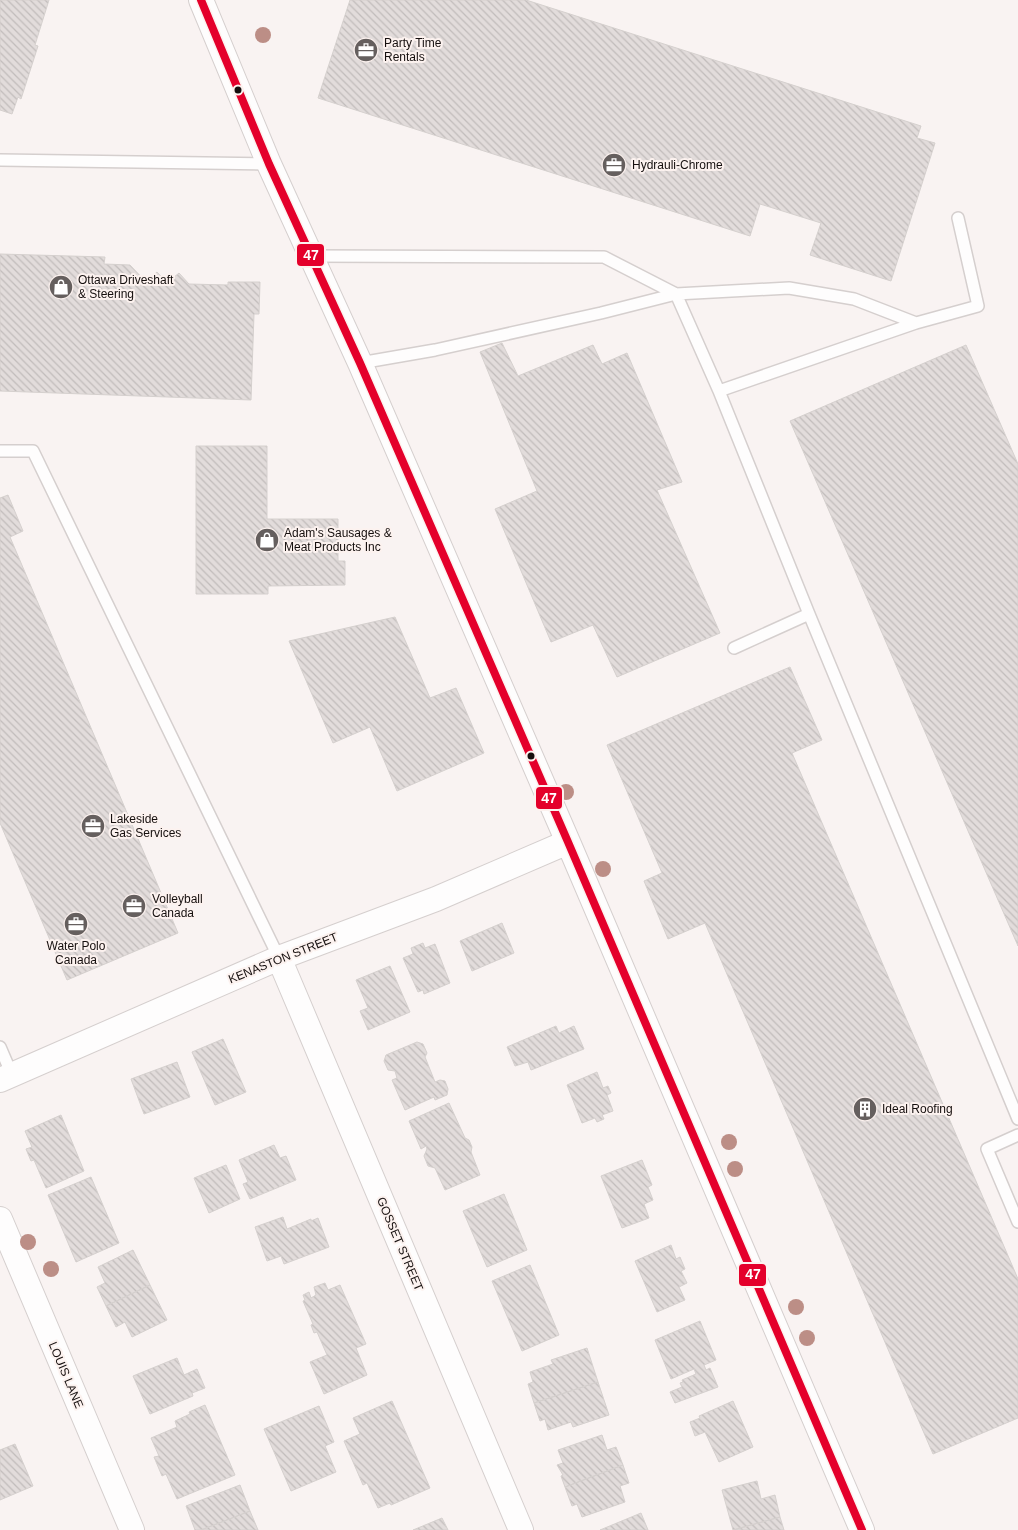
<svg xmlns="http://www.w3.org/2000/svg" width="1018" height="1530" font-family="Arial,sans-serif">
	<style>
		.building { fill: url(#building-back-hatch); stroke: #d5d0ce }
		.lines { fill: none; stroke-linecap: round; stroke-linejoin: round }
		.service-casing { stroke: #d5cfce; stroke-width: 14 }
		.minor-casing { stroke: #d5cfce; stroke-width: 26 }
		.service { stroke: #fefdfd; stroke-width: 11 }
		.minor { stroke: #fefdfd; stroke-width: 24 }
		.bus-1-casing { stroke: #fcf2ef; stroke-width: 11 }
		.bus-1 { stroke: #e4002b; stroke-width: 8 }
		.tree { fill: #bc8e86 }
		.bus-dot { fill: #150f0e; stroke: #fcf2ef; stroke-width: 2 }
		.labels { text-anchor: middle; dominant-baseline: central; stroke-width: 4; stroke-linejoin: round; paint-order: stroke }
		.poi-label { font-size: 12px; fill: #150f0e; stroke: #fcf2ef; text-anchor: start }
		.street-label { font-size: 12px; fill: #150f0e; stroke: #fcf2ef }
		.line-badge { stroke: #fcf2ef; stroke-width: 2 }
		.badge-label { font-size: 14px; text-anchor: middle; font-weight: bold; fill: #fff }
	</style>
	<defs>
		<pattern id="building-back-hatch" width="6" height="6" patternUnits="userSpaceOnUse" patternTransform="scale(1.25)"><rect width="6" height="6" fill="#e2dcdb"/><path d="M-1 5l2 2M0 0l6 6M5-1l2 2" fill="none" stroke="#c1bcbb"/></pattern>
	</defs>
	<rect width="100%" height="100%" fill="#f9f3f2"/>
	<path class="building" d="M 0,0 L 49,0 L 35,45 L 38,46 L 21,99 L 18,97 L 12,114 L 0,110 Z
		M 350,0 L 526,0 L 921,126 L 917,138 L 935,143 L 891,281 L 810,255 L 821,223 L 760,204 L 750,236 L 318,98 Z
		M 0,254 L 105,257 L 104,264 L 130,265 L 146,282 L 157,272 L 167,283 L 179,273 L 189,284 L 228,285 L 228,282 L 260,282 L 259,314 L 254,314 L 251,400 L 0,391 Z
		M 502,343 L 518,376 L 593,345 L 602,364 L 627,353 L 682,482 L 657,490 L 720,633 L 617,677 L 593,625 L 551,642 L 495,509 L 537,491 L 480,352 Z
		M 966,345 L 1018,464 L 1018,946 L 790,421 Z
		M 196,446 L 267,446 L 267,519 L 338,519 L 338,561 L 345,561 L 345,585 L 268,586 L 268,594 L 196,594 Z
		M 8,495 L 23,531 L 10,537 L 178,933 L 67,980 L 0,823 L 0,498 Z
		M 395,617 L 430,698 L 456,688 L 484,753 L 397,791 L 370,727 L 333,743 L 289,641 Z
		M 790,667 L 822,740 L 792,753 L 1018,1279 L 1018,1418 L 933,1454 L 705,923 L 668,939 L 644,881 L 662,873 L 607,745 Z
		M 502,923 L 514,953 L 472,971 L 460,941 Z
		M 423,943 L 425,948 L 435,944 L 450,983 L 424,994 L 423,990 L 418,992 L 403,958 L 413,954 L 411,948 Z
		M 390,966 L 410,1012 L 368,1030 L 360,1011 L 368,1008 L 356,980 Z
		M 556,1026 L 559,1033 L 574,1026 L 584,1049 L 531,1070 L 528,1062 L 515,1066 L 507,1047 Z
		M 223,1039 L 246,1092 L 215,1105 L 192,1052 Z
		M 417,1042 L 423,1044 L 427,1053 L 425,1057 L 435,1082 L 440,1080 L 445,1081 L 448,1089 L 447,1095 L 435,1100 L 434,1097 L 405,1110 L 392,1080 L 397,1078 L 395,1071 L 388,1070 L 384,1061 L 386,1055 Z
		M 177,1062 L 190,1097 L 144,1114 L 131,1079 Z
		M 597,1072 L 603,1088 L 608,1086 L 611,1093 L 607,1095 L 613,1111 L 602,1115 L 604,1119 L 597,1122 L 595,1118 L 582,1123 L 567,1085 Z
		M 449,1103 L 465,1138 L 469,1140 L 472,1147 L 471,1152 L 480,1175 L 445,1190 L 435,1168 L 428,1166 L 424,1156 L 427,1149 L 426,1146 L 421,1149 L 409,1121 Z
		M 61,1115 L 84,1171 L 46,1188 L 34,1160 L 31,1161 L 26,1149 L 32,1147 L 25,1131 Z
		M 274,1145 L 280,1158 L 286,1156 L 296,1180 L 250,1199 L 243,1184 L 248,1182 L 239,1160 Z
		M 642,1160 L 652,1185 L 648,1187 L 653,1200 L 644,1204 L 649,1218 L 622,1228 L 601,1176 Z
		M 226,1165 L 240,1199 L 209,1213 L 194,1178 Z
		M 91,1177 L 119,1243 L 76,1262 L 48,1195 Z
		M 504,1194 L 527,1250 L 487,1267 L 463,1211 Z
		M 283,1217 L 287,1229 L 311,1219 L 311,1221 L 318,1218 L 329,1247 L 284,1264 L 281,1256 L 267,1261 L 255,1227 Z
		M 671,1245 L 676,1259 L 680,1257 L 685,1269 L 681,1271 L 687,1283 L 679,1287 L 685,1300 L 657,1312 L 635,1261 Z
		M 133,1250 L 150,1285 L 106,1306 L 97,1287 L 105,1283 L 98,1267 Z
		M 530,1265 L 559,1335 L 522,1351 L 492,1281 Z
		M 325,1283 L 328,1290 L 340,1285 L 366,1344 L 356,1348 L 367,1375 L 324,1394 L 310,1362 L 327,1355 L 317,1332 L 314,1333 L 311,1325 L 313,1324 L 303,1301 L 305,1300 L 303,1295 L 309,1292 L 311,1298 L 316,1295 L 314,1287 Z
		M 150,1285 L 167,1320 L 132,1337 L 125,1322 L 116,1327 L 106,1306 Z
		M 700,1321 L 716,1360 L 704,1365 L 706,1370 L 710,1368 L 718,1387 L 675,1403 L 670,1392 L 682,1387 L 680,1383 L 683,1382 L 682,1380 L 696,1374 L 694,1369 L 671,1379 L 655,1340 Z
		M 587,1348 L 598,1382 L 534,1403 L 528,1384 L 533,1382 L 530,1372 L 553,1364 L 551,1360 Z
		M 177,1358 L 184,1375 L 197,1369 L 205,1388 L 192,1393 L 193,1396 L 150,1414 L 133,1376 Z
		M 598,1382 L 609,1415 L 573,1427 L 571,1422 L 548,1430 L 545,1419 L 540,1421 L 534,1403 Z
		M 392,1401 L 430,1488 L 391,1505 L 390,1503 L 378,1508 L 367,1483 L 363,1485 L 344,1441 L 360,1434 L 353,1418 Z
		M 733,1401 L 753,1447 L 719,1462 L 705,1432 L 695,1436 L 690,1422 L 700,1418 L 699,1416 Z
		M 205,1405 L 235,1475 L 177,1499 L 166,1474 L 162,1476 L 154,1457 L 159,1456 L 151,1438 L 177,1427 L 175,1421 L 190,1414 L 189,1412 Z
		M 319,1406 L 334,1442 L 325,1446 L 336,1472 L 291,1491 L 264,1429 Z
		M 602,1435 L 607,1450 L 616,1447 L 623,1465 L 565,1487 L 561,1476 L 563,1475 L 557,1465 L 563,1463 L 558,1450 Z
		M 15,1444 L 33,1486 L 0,1500 L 0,1450 Z
		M 623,1465 L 629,1483 L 620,1486 L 625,1502 L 582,1517 L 577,1504 L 572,1506 L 565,1487 Z
		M 757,1481 L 761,1499 L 775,1495 L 780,1517 L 733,1530 L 722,1490 Z
		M 240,1485 L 250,1511 L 201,1530 L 195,1530 L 186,1506 Z
		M 250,1511 L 258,1530 L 201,1530 Z
		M 641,1513 L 648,1530 L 600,1530 Z
		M 780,1517 L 784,1530 L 733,1530 Z
		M 442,1518 L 448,1530 L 413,1530 Z"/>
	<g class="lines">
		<g class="service-casing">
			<path id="service" d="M 0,160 L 269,164
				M 312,256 L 604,257 L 676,294 L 719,391 L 809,614 L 1018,1119
				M 916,323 L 978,306 L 958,218
				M 360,363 L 435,350 L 601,313 L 676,294 L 789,288 L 854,299 L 916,323 L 719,391
				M 0,451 L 33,451 L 279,958
				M 734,648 L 809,614
				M 0,1047 L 12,1075
				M 1018,1135 L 987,1149 L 1018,1222"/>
		</g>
		<g class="minor-casing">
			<path id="minor" d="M 201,0 L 269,164 L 360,363 L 568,842 L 862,1530
				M 279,958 L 521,1530
				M 0,1080 L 279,958 L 436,899 L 568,842
				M 0,1219 L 132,1530"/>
		</g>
		<use href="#service" class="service"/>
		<use href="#minor" class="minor"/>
		<g class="bus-1-casing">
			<path id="bus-1" d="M 201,0 L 269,164 L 360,363 L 568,842 L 862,1530"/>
		</g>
		<use href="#bus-1" class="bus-1"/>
	</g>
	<g class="tree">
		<circle cx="263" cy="35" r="8"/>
		<circle cx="566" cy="792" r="8"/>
		<circle cx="603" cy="869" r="8"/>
		<circle cx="729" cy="1142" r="8"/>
		<circle cx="735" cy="1169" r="8"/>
		<circle cx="28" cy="1242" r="8"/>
		<circle cx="51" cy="1269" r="8"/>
		<circle cx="796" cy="1307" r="8"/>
		<circle cx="807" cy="1338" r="8"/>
	</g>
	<defs>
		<g id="office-disc" transform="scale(1.25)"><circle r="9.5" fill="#655f5e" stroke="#fcf2ef"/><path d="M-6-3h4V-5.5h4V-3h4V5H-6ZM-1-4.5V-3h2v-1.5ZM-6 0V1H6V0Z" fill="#fff"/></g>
		<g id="shop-disc" transform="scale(1.25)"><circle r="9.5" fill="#655f5e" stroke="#fcf2ef"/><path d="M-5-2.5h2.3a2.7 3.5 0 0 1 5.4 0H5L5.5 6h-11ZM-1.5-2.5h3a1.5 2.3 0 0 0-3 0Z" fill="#fff"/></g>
		<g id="building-disc" transform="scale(1.25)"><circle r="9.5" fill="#655f5e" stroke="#fcf2ef"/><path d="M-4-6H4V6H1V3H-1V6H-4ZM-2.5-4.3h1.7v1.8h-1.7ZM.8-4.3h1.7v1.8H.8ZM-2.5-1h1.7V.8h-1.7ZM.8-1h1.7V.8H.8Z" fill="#fff"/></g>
	</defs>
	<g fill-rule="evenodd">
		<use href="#office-disc" x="366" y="50"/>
		<use href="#office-disc" x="614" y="165"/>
		<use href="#shop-disc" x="61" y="287"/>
		<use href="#shop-disc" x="267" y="540"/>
		<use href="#office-disc" x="93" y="826"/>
		<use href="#office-disc" x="134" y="906"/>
		<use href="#office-disc" x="76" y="924"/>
		<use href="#building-disc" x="865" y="1109"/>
	</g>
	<g class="bus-dot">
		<circle cx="238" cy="90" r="4.5"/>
		<circle cx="531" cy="756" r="4.5"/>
	</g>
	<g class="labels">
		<g class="poi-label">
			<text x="384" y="43">Party Time<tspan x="384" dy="14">Rentals</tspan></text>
			<text x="632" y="165">Hydrauli-Chrome</text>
			<text x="78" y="280">Ottawa Driveshaft<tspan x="78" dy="14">&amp; Steering</tspan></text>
			<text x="284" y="533">Adam's Sausages &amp;<tspan x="284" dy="14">Meat Products Inc</tspan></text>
			<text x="110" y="819">Lakeside<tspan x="110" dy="14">Gas Services</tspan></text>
			<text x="152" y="899">Volleyball<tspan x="152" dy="14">Canada</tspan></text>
			<text x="76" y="946" text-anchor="middle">Water Polo<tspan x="76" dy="14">Canada</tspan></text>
			<text x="882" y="1109">Ideal Roofing</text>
		</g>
		<g class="street-label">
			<text transform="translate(283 958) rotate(-22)">KENASTON STREET</text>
			<text transform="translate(400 1244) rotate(67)">GOSSET STREET</text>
			<text transform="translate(66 1375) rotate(67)">LOUIS LANE</text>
		</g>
	</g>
	<g class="line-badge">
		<rect x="296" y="243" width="29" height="24" rx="5" fill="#e4002b"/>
		<rect x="535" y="786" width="28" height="24" rx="5" fill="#e4002b"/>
		<rect x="738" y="1263" width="29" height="24" rx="5" fill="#e4002b"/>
	</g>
	<g class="badge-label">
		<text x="311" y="260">47</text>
		<text x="549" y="803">47</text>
		<text x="753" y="1279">47</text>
	</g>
</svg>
